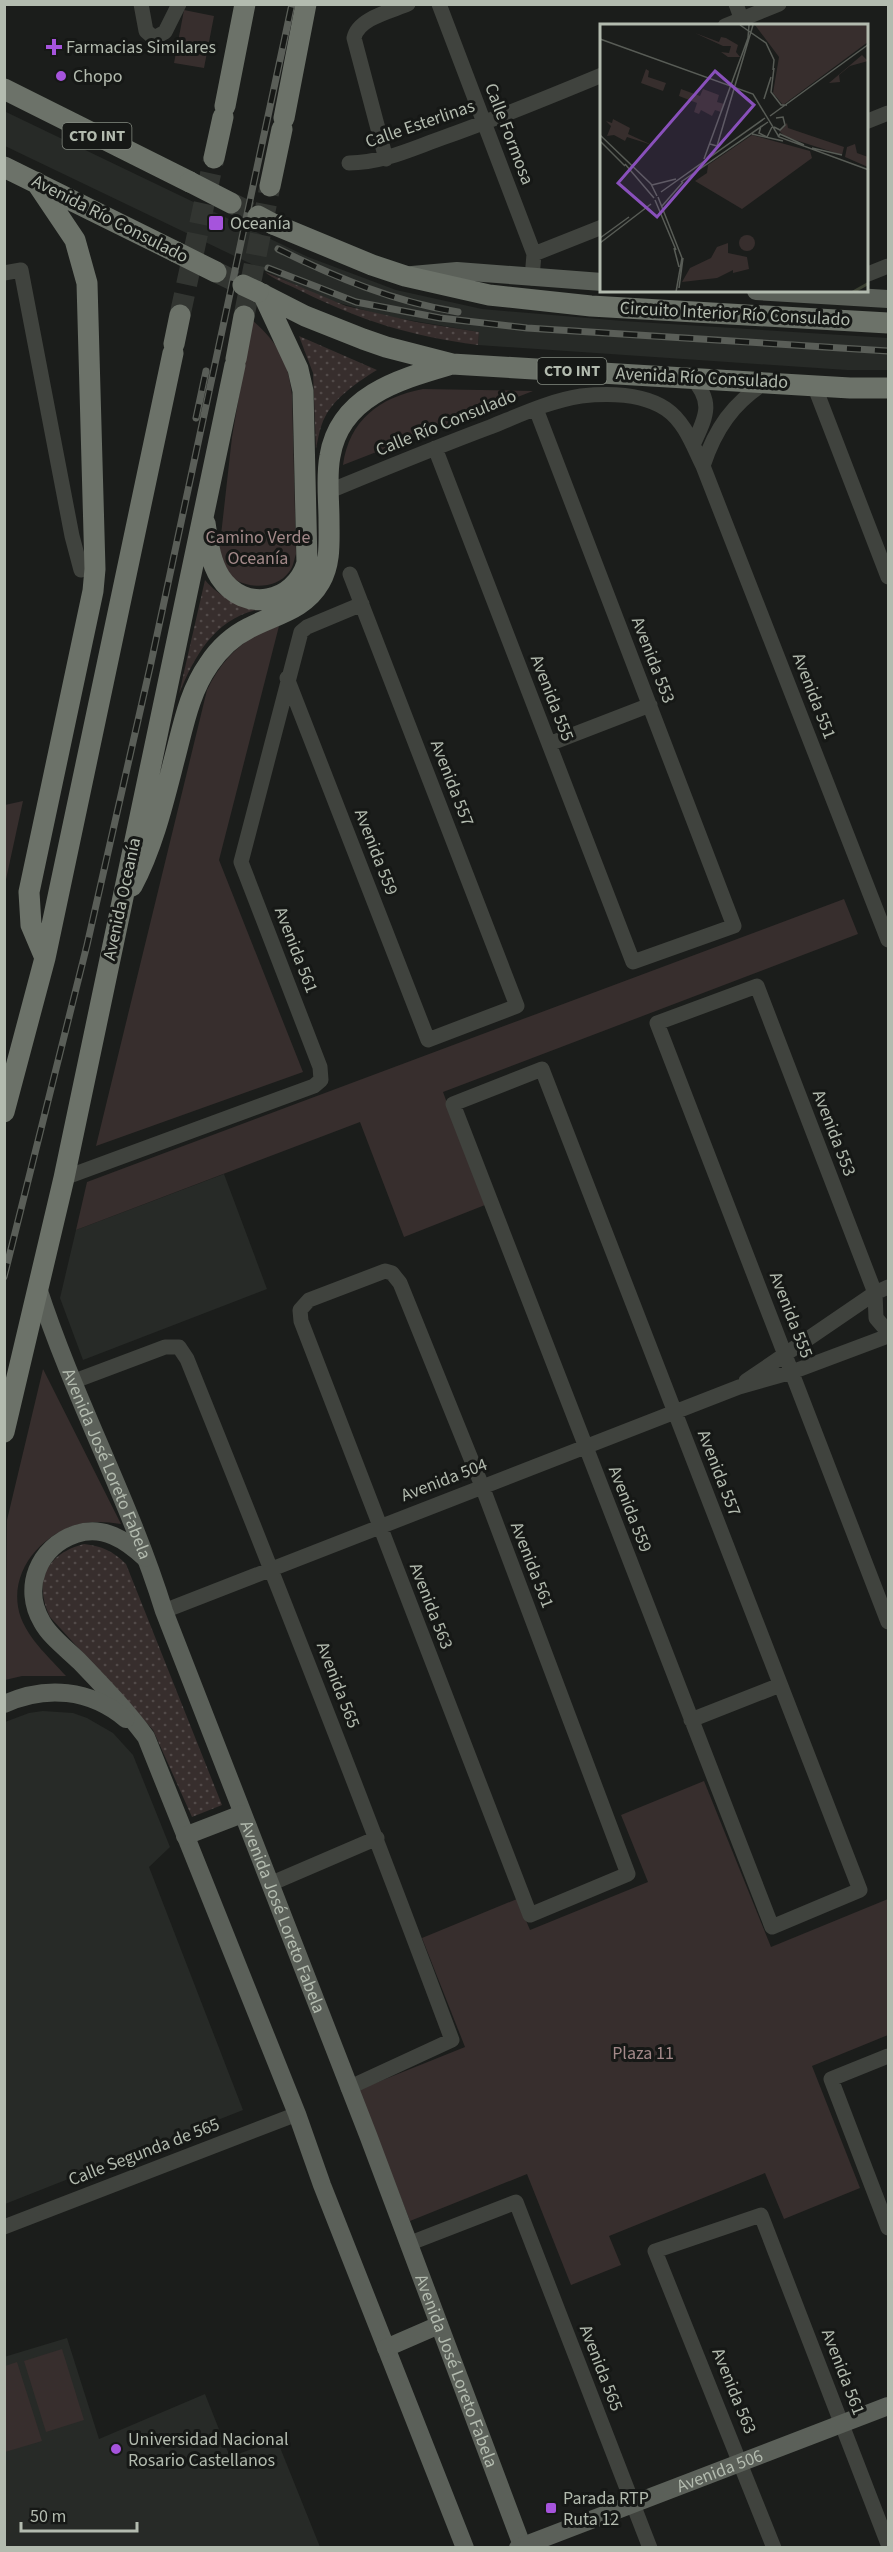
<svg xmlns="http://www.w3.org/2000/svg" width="893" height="2552" font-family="'Source Sans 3',sans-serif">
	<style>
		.built { fill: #272a27 }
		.grass { fill: url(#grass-dots) }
		.green { fill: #372e2d }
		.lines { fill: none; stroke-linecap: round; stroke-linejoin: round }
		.highway-tunnel { stroke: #323531; stroke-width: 21; stroke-dasharray: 21 10; stroke-linecap: butt }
		.minor { stroke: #40433e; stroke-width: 15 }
		.major { stroke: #5b6059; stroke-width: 18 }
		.highway { stroke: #6c7269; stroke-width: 21 }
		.rail-casing { stroke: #5a5e58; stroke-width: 7 }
		.rail { stroke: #161816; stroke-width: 4.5; stroke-dasharray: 14; stroke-linecap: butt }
		.highway-bridge { stroke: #6c7269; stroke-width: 21 }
		.poi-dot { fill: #a654dc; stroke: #161816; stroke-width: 2 }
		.labels { text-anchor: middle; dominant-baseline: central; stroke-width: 6; stroke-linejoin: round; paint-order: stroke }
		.shield { fill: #161816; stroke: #848a81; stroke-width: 1.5 }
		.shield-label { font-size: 16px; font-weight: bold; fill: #b3bbaf }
		.poi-label { font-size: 18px; fill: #b3bbaf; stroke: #161816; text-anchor: start }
		.street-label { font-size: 18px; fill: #b3bbaf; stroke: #161816 }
		.park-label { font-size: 18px; fill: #a38989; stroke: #161816 }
		.inset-river { fill: none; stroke: #3b4032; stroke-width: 3 }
		.inset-road { fill: none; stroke: #585c56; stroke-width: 1.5 }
		.view { fill: #8950bb; fill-opacity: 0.15; stroke: #8950bb; stroke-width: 3 }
		.inset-edge { fill: none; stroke: #b3bbaf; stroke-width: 3 }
	</style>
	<defs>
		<pattern id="grass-dots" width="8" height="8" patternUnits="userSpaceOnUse" patternTransform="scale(1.5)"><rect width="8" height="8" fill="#372e2d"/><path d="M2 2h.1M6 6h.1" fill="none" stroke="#524a49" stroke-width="1.8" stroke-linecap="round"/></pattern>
	</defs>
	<rect width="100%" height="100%" fill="#1b1d1b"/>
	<path class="built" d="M 4,111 L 308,257 L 396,290 L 482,309 L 623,321 L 888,338 L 888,370 L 847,370 L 478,345 L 479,332 L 385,316 L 322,298 L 5,146 Z
		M 224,1174 L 267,1289 L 83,1360 L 60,1298 L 76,1230 Z
		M 43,1711 L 73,1713 L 87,1718 L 113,1733 L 133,1755 L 170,1847 L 149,1867 L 243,2110 L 5,2204 L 5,1722 L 29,1713 Z
		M 67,2338 L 99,2439 L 205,2394 L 230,2457 L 277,2440 L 320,2547 L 5,2547 L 4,2357 Z"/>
	<path class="grass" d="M 265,272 L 346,306 L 416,322 L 479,332 L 478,345 C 410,336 362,321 301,291 C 290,285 272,279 265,272 Z
		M 299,336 L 377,370 C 359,381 335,397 325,417 C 320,426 318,439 316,449 L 313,373 Z
		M 205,580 C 221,599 238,604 261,609 C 215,618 195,655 179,694 Z
		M 84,1544 C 102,1546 113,1551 126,1564 L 222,1805 L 192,1817 L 153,1730 L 50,1617 C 33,1581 46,1554 84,1544 Z"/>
	<path class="green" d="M 184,10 L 214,16 L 204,68 L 174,63 Z
		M 252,320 C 278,343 288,360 292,395 L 296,554 C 294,560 293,568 289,572 C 274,593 234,589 223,567 C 221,563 220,557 219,553 L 232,437 Z
		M 423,389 L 533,391 L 343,465 C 349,420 380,397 423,389 Z
		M 279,626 L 219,860 L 303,1072 L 96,1146 L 207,690 C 223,658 244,636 279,626 Z
		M 23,801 L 5,884 L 5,805 Z
		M 844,899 L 858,934 L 443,1092 L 485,1205 L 404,1237 L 360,1122 L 76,1230 L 87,1182 Z
		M 43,1369 L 121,1524 C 108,1522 97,1521 84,1523 C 42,1531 5,1574 21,1618 C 30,1641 50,1658 66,1676 L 22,1676 L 5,1680 L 7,1520 Z
		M 704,1781 L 771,1947 L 888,1899 L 888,2035 L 812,2066 L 860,2188 L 784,2219 L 765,2173 L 609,2236 L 621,2265 L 571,2285 L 527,2174 L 410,2221 L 358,2090 L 465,2047 L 422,1938 L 517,1899 L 530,1930 L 648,1882 L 621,1815 Z
		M 62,2349 L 84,2420 L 46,2432 L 24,2361 Z
		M 17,2362 L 42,2441 L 5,2452 L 5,2366 Z"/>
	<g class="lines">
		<path class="highway-tunnel" d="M 231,203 L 258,216
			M 216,272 L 243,285
			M 180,315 L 214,158
			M 244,316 L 270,186"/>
		<path class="minor" d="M 141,4 L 146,31 L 154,38 L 165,32 L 179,4
			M 439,4 L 534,254 L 532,278
			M 736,4 L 744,26
			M 725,26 L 779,4
			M 868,121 L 888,113
			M 386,159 L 354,38 C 358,18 392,11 408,4
			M 349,163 C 382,163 411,149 442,138 C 496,119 549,97 602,75
			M 534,254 L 602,227
			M 4,273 L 21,270 L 72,536 L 81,570
			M 868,274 L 888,266
			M 692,378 C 715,403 705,418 693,445
			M 814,385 L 888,577
			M 435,448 L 633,962 L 734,926 L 536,409
			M 703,466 C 715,429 733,403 766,382
			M 337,488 C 388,467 439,446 490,427 C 520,415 549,401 581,396 C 609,393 642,393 666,409 C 685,422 693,446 703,466 L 888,940
			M 287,678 L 428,1040 L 517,1006 L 350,574
			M 549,744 L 650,705
			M 542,1069 L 860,1890 L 772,1927 L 453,1104 Z
			M 64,1178 L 314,1086 L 321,1080 L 320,1067 L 241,862 L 301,632 L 307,627 L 362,604
			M 385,1271 L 392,1273 L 400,1283 L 482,1486 L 628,1874 L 530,1915 L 301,1321 L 300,1310 L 309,1300 Z
			M 888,1332 L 876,1318 L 875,1293 L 757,986 L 657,1023 L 888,1622
			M 746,1381 L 875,1293 L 888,1287
			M 72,1382 L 165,1347 L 179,1347 L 187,1359 C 278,1585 367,1812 452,2040 L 348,2088
			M 164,1611 L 739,1387 L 792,1372 L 888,1336
			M 691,1720 L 780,1685
			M 270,1884 L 377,1838
			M 888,2056 L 831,2079 L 888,2228
			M 4,2227 L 297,2114
			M 408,2244 L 516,2202 L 650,2548
			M 774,2548 L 655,2251 L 761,2215 L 888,2544"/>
		<g class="major">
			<path d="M 412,275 L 457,271 L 602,282"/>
			<path d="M 756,291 L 888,299"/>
			<path id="s1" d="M 38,1288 C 74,1399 130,1501 164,1611 L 368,2135 L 523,2548"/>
			<path d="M 145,1558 C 126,1540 103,1525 76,1534 C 38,1547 22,1588 42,1622 C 50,1637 68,1650 80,1662 C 103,1686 126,1710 146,1737 L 297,2114 L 322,2185 L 465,2548"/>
			<path d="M 4,1704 C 46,1685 90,1689 126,1719"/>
			<path d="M 185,1836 L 242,1814"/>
			<path d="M 386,2348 L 439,2325"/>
			<path id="s2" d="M 518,2548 L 888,2406"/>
		</g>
		<path class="highway" d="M 4,89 L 190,182
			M 225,106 L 245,4
			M 284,118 L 306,4
			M 214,158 L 223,117
			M 4,167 L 176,252
			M 36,182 L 75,240 L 87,283 L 95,569 L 93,591 L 29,892 L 31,925 L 45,958
			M 270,186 L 282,129
			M 273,224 L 372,265 L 405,276 L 489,295 L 591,306 L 888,323
			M 258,292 L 305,316 L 363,339 L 386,347 L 452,364 L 850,388 L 888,388
			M 174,344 L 180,315
			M 236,359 L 244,316
			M 205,523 C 208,542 210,561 220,577 C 244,614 295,603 307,563 L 303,391 L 298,369 L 263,294
			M 132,886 C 154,844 164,799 176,753 C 184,722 190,691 209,664 C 219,649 233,636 249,628 C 275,614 304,610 320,582 C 331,563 329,541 329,520 C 329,500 326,476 330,456 C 340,395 401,379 452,364
			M 4,1112 L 45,958 L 173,353
			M 4,1432 L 64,1178 L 235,365"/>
		<g class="rail-casing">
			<path id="rail" d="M 278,249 C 335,277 394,302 458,312
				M 268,268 L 356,302 L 440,318 L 527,328 L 888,351
				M 196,418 L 206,371
				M 4,1277 L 87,945 L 151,663 L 292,4"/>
		</g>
		<use href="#rail" class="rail"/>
		<path class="highway-bridge" d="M 190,182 L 231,203
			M 258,216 L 273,224
			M 176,252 L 216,272
			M 243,285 L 258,292"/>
	</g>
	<g class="poi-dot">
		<path d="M51 38h6v6h6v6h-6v6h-6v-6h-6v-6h6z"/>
		<circle cx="61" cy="76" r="6"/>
		<rect x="208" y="215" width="16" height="16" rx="3"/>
		<circle cx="116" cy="2449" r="6"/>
		<rect x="545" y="2502" width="12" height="12" rx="3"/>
	</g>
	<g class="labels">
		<g class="shield">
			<rect x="62.5" y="123" width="69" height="26" rx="4.5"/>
			<rect x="537.5" y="358" width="69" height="26" rx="4.5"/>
		</g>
		<g class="shield-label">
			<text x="97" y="136">CTO INT</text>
			<text x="572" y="371">CTO INT</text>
		</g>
		<g class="poi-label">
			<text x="66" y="47">Farmacias Similares</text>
			<text x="73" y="76">Chopo</text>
			<text x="230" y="223">Oceanía</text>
			<text x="128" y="2439">Universidad Nacional<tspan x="128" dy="21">Rosario Castellanos</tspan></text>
			<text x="563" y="2498">Parada RTP<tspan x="563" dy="21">Ruta 12</tspan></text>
		</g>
		<g class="street-label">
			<text transform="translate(420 124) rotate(-19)">Calle Esterlinas</text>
			<text transform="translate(509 134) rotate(69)">Calle Formosa</text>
			<text transform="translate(110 219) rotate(27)">Avenida Río Consulado</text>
			<text transform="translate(735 314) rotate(3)">Circuito Interior Río Consulado</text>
			<text transform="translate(702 378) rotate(3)">Avenida Río Consulado</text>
			<text transform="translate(446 423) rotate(-22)">Calle Río Consulado</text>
			<text transform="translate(653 660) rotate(69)">Avenida 553</text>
			<text transform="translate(814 696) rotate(69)">Avenida 551</text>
			<text transform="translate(552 698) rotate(69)">Avenida 555</text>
			<text transform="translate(452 783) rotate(69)">Avenida 557</text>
			<text transform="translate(376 852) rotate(69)">Avenida 559</text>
			<text transform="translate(122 899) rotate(-78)">Avenida Oceanía</text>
			<text transform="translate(296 950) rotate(69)">Avenida 561</text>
			<text transform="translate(834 1133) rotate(69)">Avenida 553</text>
			<text transform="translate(791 1315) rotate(69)">Avenida 555</text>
			<text stroke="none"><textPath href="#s1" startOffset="189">Avenida José Loreto Fabela</textPath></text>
			<text transform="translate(719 1473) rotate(69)">Avenida 557</text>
			<text transform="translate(444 1480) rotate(-21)">Avenida 504</text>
			<text transform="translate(630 1509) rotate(69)">Avenida 559</text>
			<text transform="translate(532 1565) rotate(69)">Avenida 561</text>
			<text transform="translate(431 1606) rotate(69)">Avenida 563</text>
			<text transform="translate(338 1685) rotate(69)">Avenida 565</text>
			<text stroke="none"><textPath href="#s1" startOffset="675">Avenida José Loreto Fabela</textPath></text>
			<text transform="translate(144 2152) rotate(-21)">Calle Segunda de 565</text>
			<text transform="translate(601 2368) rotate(69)">Avenida 565</text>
			<text stroke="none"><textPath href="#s1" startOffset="1161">Avenida José Loreto Fabela</textPath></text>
			<text transform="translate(843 2372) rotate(69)">Avenida 561</text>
			<text transform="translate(734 2391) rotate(68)">Avenida 563</text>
			<text stroke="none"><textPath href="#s2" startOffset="216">Avenida 506</textPath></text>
		</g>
		<g class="park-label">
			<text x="258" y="537">Camino Verde<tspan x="258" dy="21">Oceanía</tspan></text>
			<text x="643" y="2053">Plaza 11</text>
		</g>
	</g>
	<g transform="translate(600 24)">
		<rect width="268" height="268" fill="#1b1d1b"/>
		<path d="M 128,219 L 128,229 L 147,233 L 149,245 L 133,249 L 133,246 L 117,254 L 82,258 L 90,244 L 111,234 L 117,223 Z" fill="#372e2d"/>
		<path d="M139 219a8 8 0 1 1 16 0a8 8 0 1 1-16 0Z" fill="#372e2d"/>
		<path d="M 155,1 L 268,1 L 268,18 L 183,81 L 173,69 L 179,33 ZM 95,9 L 119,18 L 121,13 L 126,14 L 138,21 L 136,28 L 140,33 L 128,33 L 121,28 L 129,29 L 131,22 L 123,22 ZM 262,31 L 268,37 L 250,42 L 239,51 L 240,58 L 229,59 ZM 46,45 L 49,47 L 48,53 L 66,59 L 63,67 L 41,59 ZM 81,65 L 100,72 L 103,65 L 119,71 L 117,78 L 124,80 L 121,88 L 115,86 L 112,92 L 101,86 L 99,90 L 94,88 L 97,79 L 79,72 ZM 13,95 L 30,104 L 28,110 L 52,121 L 27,113 L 25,117 L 14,111 L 7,112 L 11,102 L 6,97 L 12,99 ZM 187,99 L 188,104 L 244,123 L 242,131 L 186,113 L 179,107 ZM 152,111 L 210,127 L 212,134 L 142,185 L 95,157 L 107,149 L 108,141 ZM 255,120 L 257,129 L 268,133 L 268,143 L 245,133 L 247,123 Z" fill="#372e2d"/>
		<path class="inset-river" d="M 253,268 L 269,259"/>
		<path class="inset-road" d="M 140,1 L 166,19 L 174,36 L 173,46M 0,15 L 153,70 L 179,113 L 269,146M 174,44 L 171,68 L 181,81 L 187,81M 164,75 L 171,53M 170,92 L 269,20M 161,102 L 159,109 L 167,113 L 172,103M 174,103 L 180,106 L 185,101 L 183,93 L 176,94M 152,110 L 183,117M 0,111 L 51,160 L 57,172M 178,113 L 180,110 L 204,121M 0,117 L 25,142M 110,120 L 117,122 L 153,1M 212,124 L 242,131M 104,135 L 148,14 L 149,1M 25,140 L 54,174M 81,158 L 168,98M 52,161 L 76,155M 61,168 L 165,94M 58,173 L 82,234 L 76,268M 55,176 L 76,226M 62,182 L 83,158M 0,214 L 29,193M 0,219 L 51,180M 74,224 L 79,243M 79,264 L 83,234"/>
		<path class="view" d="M 115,47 L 154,81 L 57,193 L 18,159 Z"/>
		<rect width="268" height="268" class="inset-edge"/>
	</g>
	<rect width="893" height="2552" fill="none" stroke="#b3bbaf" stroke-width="12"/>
	<path d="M21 2522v9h116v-9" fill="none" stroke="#b3bbaf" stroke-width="3"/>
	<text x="30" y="2522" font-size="18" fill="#b3bbaf" stroke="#161816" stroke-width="4.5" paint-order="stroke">50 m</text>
</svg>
